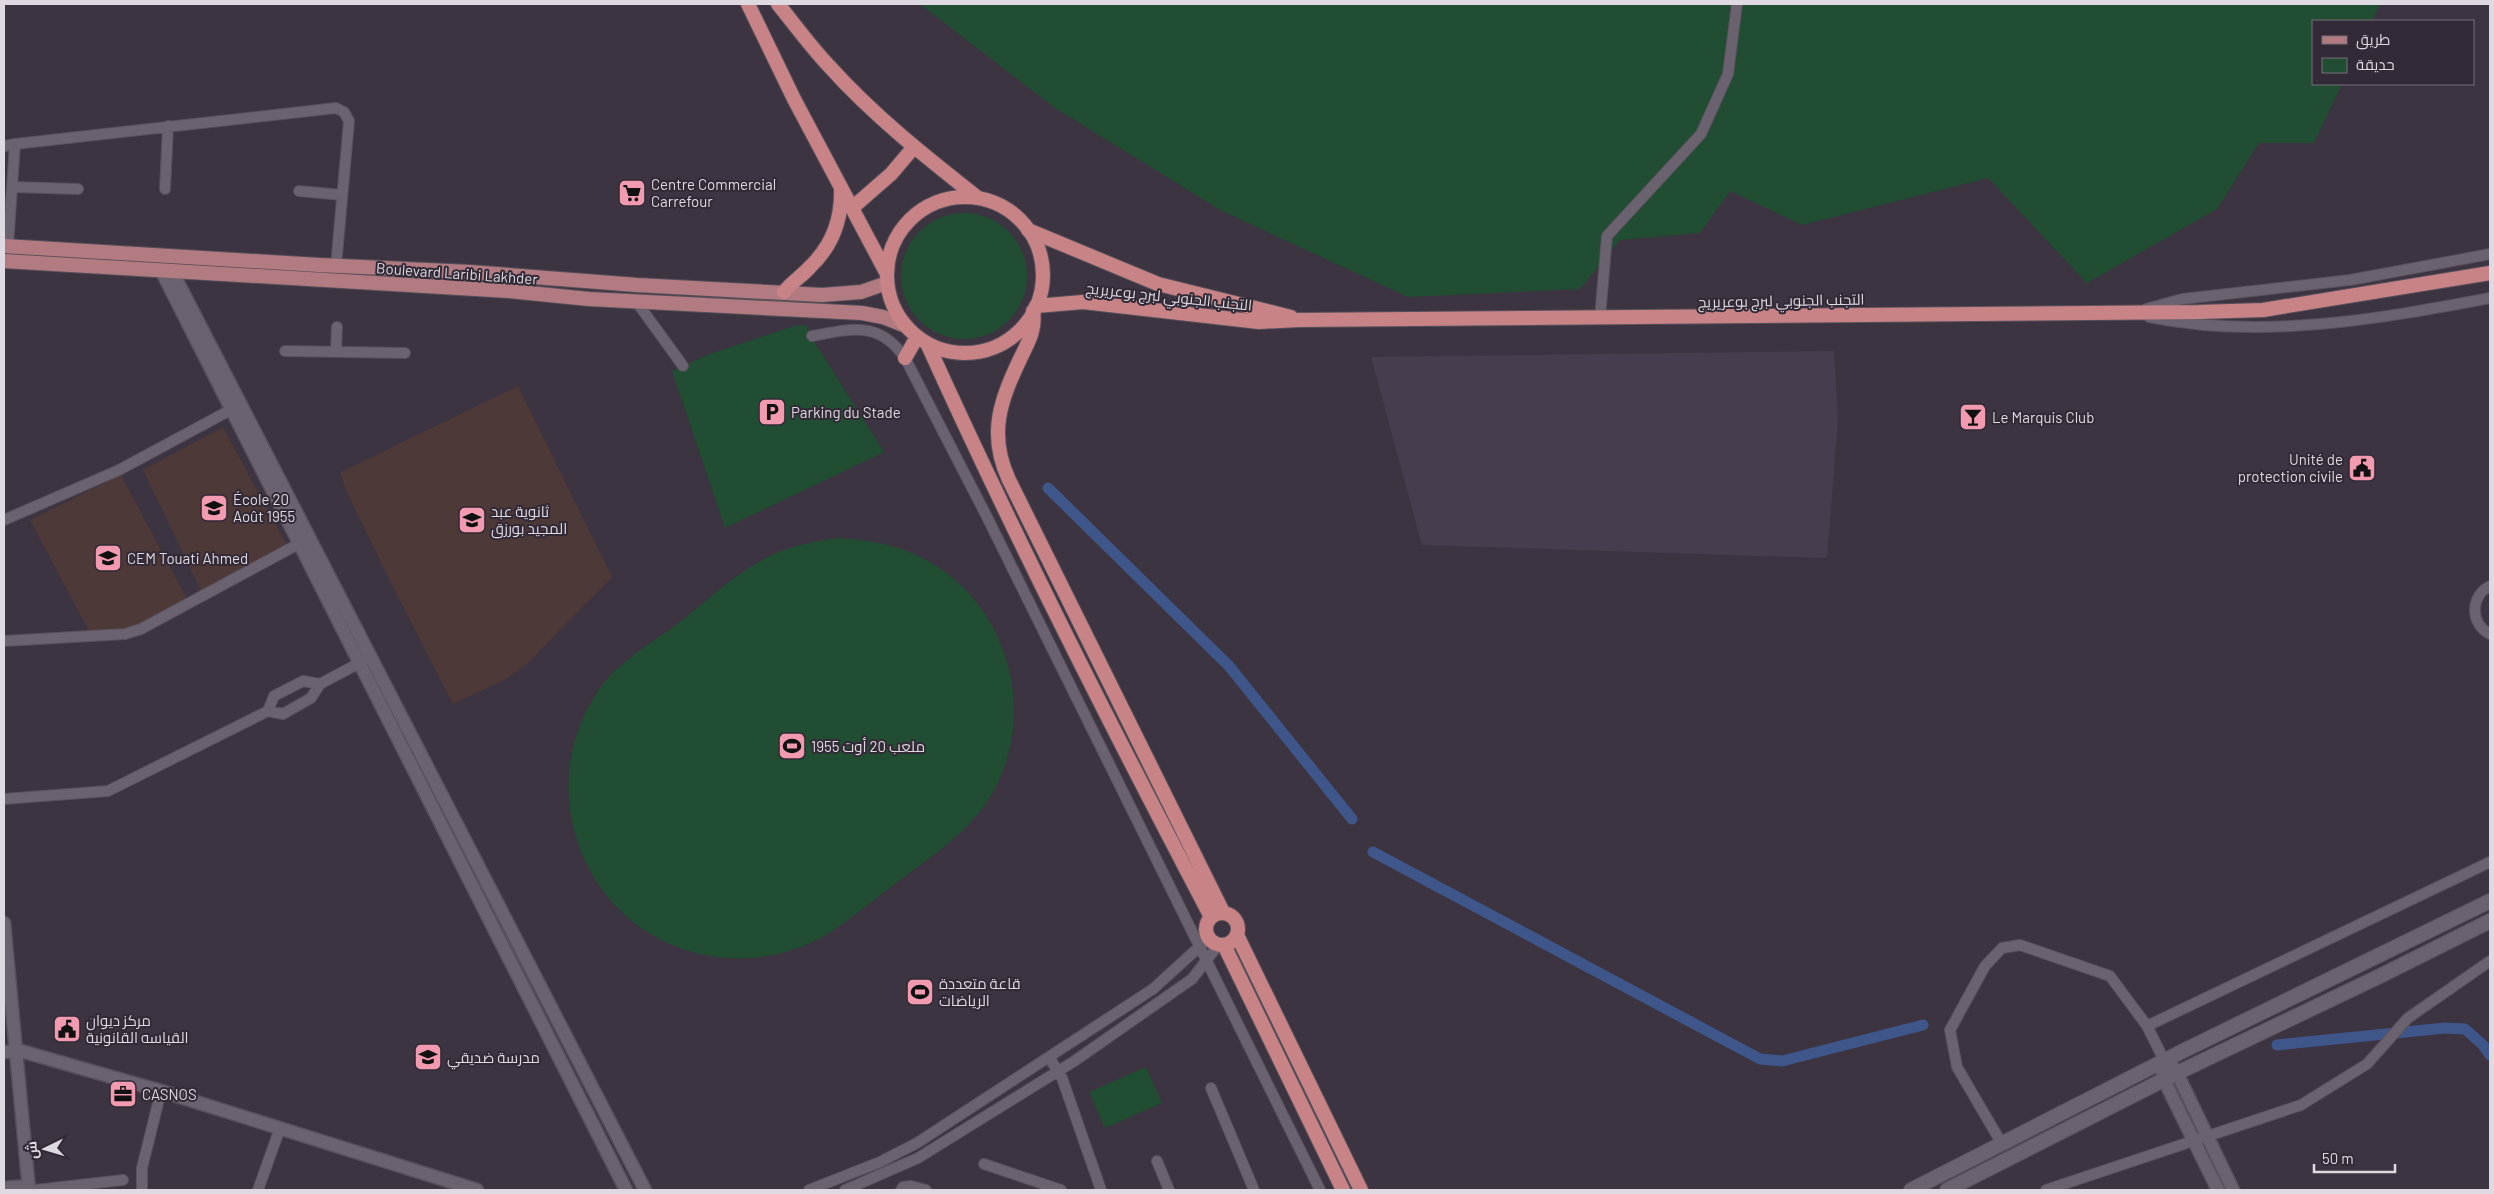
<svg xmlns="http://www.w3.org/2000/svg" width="2494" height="1194" font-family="Barlow,Cairo,sans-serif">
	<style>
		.industrial { fill: #463e4f }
		.education { fill: #4e3939 }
		.green { fill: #214d33 }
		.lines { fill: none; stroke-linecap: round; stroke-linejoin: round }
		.canal { stroke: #3f568a; stroke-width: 11 }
		.minor-casing { stroke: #58505b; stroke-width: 12 }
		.tertiary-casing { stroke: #58505b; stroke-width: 15 }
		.secondary-casing { stroke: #58505b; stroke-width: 16 }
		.primary-casing { stroke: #58505b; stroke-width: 16 }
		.trunk-casing { stroke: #58505b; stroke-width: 16 }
		.minor { stroke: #6b6270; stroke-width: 10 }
		.tertiary { stroke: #6b6270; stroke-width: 12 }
		.secondary { stroke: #6b6270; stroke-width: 14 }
		.primary { stroke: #b17b81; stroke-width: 14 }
		.trunk { stroke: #c88386; stroke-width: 14 }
		.labels { text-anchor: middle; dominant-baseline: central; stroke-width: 4; stroke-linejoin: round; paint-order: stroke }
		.poi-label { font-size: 15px; fill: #dfdae2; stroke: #322a36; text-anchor: start }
		.street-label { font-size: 15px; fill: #dfdae2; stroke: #322a36 }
	</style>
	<rect width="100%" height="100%" fill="#3c3440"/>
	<path class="industrial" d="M 1834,351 L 1838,419 L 1827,558 L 1422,545 L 1371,357 Z"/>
	<path class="education" d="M 518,386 L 612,577 L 527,664 L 504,680 L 453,704 L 389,579 L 345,488 L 341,472 Z
		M 223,427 L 288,547 L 201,591 L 143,470 Z
		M 121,475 L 186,597 L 183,605 L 134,630 L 90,633 L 30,520 Z"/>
	<path class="green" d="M 920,4 L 2380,4 L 2372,21 L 2313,21 L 2313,84 L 2342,84 L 2314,143 L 2259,143 L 2217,209 L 2087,283 L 1988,178 L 1802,225 L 1730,191 L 1700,233 L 1620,240 L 1580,289 L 1408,297 L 1222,211 L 1055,108 Z
		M901 276a63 63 0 1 1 126 0a63 63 0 1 1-126 0Z
		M 806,325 L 815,343 L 884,452 L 725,528 L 672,371 L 707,355 L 794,326 Z
		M 838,538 C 870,540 900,545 928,561 C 1007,605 1037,709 995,788 C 974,829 936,853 900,880 C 875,898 851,920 824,936 C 771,966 705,966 652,935 C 572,888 544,780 592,701 C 598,691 604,681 612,674 C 630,655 655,640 676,625 C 707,601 738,570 774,554 C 795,545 816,541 838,538 Z
		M 1146,1067 L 1162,1103 L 1105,1128 L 1089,1092 Z"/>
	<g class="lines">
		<path class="canal" d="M 1048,488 L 1229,666 L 1352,819
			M 1373,852 L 1760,1059 L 1782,1061 L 1923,1025
			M 2277,1045 L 2445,1028 L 2465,1029 L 2483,1045 L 2490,1055"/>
		<g class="minor-casing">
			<path id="minor" d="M 4,146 L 15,144
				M 12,187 L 78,189
				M 165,189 L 168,126
				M 299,191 L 342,195
				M 8,246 L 15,144 L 336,108 L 344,112 L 349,121 L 336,266
				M 636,301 L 683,366
				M 2146,309 L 2182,299 L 2350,280 L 2490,254
				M 2149,317 C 2261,340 2379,319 2490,298
				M 1600,318 L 1607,236 L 1701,134 L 1728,74 L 1737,4
				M 812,336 C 851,329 879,320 905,358 L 986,515 L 1320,1190
				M 285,351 L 405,353
				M 336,351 L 337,327
				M 4,520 L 119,470 L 236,407
				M 2490,586 C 2470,596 2470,624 2490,634
				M 4,641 L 125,634 L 141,629 L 304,541
				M 268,711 L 274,696 L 303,681 L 320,684
				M 4,799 L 108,791 L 268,711 L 283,714 L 311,698 L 320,684 L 365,660
				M 2147,1026 L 2490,862
				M 1049,1057 L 1062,1078 L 1101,1190
				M 1211,1088 L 1254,1190
				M 2002,1144 L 1957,1067 L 1950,1030 L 1985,966 L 2002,948 L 2020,945 L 2110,976 L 2147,1026 L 2164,1060
				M 1157,1161 L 1169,1190
				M 984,1164 L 1061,1190
				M 35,1190 L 123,1180
				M 142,1190 L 142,1168 L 161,1091
				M 258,1190 L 280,1128
				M 809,1190 L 880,1162 L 917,1143 L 1153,989 L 1209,938
				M 845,1190 L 918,1158 L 1073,1062 L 1192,979 L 1219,944
				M 901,1190 L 903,1187 L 911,1186 L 926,1190
				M 2046,1190 L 2301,1105 L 2367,1064 L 2408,1018 L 2490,961"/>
		</g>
		<g class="tertiary-casing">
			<path id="tertiary" d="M 162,272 L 626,1190
				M 173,273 L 645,1190
				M 4,923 L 29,1190
				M 4,1052 L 21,1051 L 161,1091 L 477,1190
				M 4,1188 L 29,1186
				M 2218,1190 L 2164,1080 L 2162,1070 L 2164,1060 L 2175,1069 L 2233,1190"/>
		</g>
		<g class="secondary-casing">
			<path id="secondary" d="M 1911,1190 L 2185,1050 L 2490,901
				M 1947,1190 L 2177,1073 L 2380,976 L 2490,921"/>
		</g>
		<g class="primary-casing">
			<path id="primary" d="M 4,246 L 319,265 L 470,272 L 637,285 L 822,295 L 861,292 L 887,283
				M 4,261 L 509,291 L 589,299 L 862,313 L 883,317 L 906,326"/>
		</g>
		<g class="trunk-casing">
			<path id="trunk" d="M 748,4 L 794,99 L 887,274
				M 778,4 C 795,25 811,47 829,66 C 874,116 926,157 978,198
				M887 275a78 78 0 1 1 156 0a78 78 0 1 1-156 0Z
				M 852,208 L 891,174 L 914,147
				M 1028,230 L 1158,284 L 1291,317
				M 784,292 C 792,282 802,276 810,267 C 832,246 842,220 841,189
				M 1036,306 L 1083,302 L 1259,322 L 1299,320 L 2199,312 L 2263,310 L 2490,273
				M 1033,311 C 1036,328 1029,341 1022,355 C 1001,399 987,433 1009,480 L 1223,912
				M 927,343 C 1015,538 1112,728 1211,917
				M 905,358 L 917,337
				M1206 929a16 16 0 1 1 32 0a16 16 0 1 1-32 0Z
				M 1237,935 L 1361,1190
				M 1224,945 L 1343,1190"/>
		</g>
		<use href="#minor" class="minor"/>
		<use href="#tertiary" class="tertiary"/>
		<use href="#secondary" class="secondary"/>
		<use href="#primary" class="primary"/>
		<use href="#trunk" class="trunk"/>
	</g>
	<defs>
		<g id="supermarket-square" transform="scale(1.4375)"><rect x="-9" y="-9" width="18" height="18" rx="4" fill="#f29ab0" stroke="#322a36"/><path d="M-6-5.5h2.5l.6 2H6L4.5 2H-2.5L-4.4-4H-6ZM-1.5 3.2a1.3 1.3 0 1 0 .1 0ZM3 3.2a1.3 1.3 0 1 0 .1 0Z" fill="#111"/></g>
		<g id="parking-square" transform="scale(1.4375)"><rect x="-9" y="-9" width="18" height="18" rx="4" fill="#f29ab0" stroke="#322a36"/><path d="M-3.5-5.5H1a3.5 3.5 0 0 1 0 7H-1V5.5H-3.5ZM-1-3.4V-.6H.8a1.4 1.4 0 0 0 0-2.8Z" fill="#111"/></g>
		<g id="bar-square" transform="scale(1.4375)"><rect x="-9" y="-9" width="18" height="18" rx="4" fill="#f29ab0" stroke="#322a36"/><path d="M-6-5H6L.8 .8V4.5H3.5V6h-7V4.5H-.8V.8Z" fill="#111"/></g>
		<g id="civic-square" transform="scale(1.4375)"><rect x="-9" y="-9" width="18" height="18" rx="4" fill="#f29ab0" stroke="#322a36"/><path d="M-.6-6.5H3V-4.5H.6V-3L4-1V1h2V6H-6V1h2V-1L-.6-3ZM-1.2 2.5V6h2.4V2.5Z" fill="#111"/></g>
		<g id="school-square" transform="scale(1.4375)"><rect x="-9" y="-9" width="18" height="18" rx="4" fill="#f29ab0" stroke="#322a36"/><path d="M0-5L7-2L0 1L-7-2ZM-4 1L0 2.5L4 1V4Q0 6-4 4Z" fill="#111"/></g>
		<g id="stadium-square" transform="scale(1.4375)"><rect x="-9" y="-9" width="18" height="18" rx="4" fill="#f29ab0" stroke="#322a36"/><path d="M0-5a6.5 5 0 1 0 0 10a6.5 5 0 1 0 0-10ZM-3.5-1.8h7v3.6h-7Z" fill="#111"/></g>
		<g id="office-square" transform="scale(1.4375)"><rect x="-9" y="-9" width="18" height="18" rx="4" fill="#f29ab0" stroke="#322a36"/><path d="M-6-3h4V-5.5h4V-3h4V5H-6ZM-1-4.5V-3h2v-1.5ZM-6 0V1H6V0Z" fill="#111"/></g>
	</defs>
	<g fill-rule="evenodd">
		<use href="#supermarket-square" x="632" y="193"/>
		<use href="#parking-square" x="772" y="412"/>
		<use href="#bar-square" x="1973" y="417"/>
		<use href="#civic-square" x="2362" y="468"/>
		<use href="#school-square" x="214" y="508"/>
		<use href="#school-square" x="472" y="520"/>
		<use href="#school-square" x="108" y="558"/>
		<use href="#stadium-square" x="792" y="746"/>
		<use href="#stadium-square" x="920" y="992"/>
		<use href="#civic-square" x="67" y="1029"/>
		<use href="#school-square" x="428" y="1057"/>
		<use href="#office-square" x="123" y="1094"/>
	</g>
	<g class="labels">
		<g class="poi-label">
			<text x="651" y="184">Centre Commercial<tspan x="651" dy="17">Carrefour</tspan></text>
			<text x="791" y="412">Parking du Stade</text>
			<text x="1992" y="417">Le Marquis Club</text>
			<text x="2343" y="459" text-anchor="end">Unité de<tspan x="2343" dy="17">protection civile</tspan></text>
			<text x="233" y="499">École 20<tspan x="233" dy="17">Août 1955</tspan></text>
			<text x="491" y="511">ثانوية عبد<tspan x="491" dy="17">المجيد بورزق</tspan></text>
			<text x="127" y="558">CEM Touati Ahmed</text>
			<text x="811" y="746">ملعب 20 أوت 1955</text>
			<text x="939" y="983">قاعة متعددة<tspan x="939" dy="17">الرياضات</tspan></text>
			<text x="86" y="1020">مركز ديوان<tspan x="86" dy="17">القياسه القانونية</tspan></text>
			<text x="447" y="1057">مدرسة ضديقي</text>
			<text x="142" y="1094">CASNOS</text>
		</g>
		<g class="street-label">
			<text transform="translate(457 273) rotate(4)">Boulevard Laribi Lakhder</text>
			<text transform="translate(1169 296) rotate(6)">التجنب الجنوبي لبرج بوعريريج</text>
			<text transform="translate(1781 300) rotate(-1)">التجنب الجنوبي لبرج بوعريريج</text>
		</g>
	</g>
	<rect width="2494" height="1194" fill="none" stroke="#dfdae2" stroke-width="10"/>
	<rect x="2312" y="20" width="162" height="65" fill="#322a36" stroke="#77707b"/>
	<rect x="2322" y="36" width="25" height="8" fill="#b17b81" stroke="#77707b"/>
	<text x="2356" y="45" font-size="15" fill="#dfdae2">طريق</text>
	<rect x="2322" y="58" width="25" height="15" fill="#214d33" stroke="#77707b"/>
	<text x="2356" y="70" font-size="15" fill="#dfdae2">حديقة</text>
	<g transform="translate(45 1149) rotate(265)" stroke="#322a36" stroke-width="4" paint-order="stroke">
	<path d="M0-4L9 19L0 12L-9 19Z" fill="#dfdae2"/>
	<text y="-8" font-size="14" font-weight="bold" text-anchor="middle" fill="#dfdae2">ش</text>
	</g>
	<path d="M2314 1164v8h81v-8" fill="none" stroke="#dfdae2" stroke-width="2.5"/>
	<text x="2322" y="1164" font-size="15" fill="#dfdae2" stroke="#322a36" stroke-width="4" paint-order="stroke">50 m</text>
</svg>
